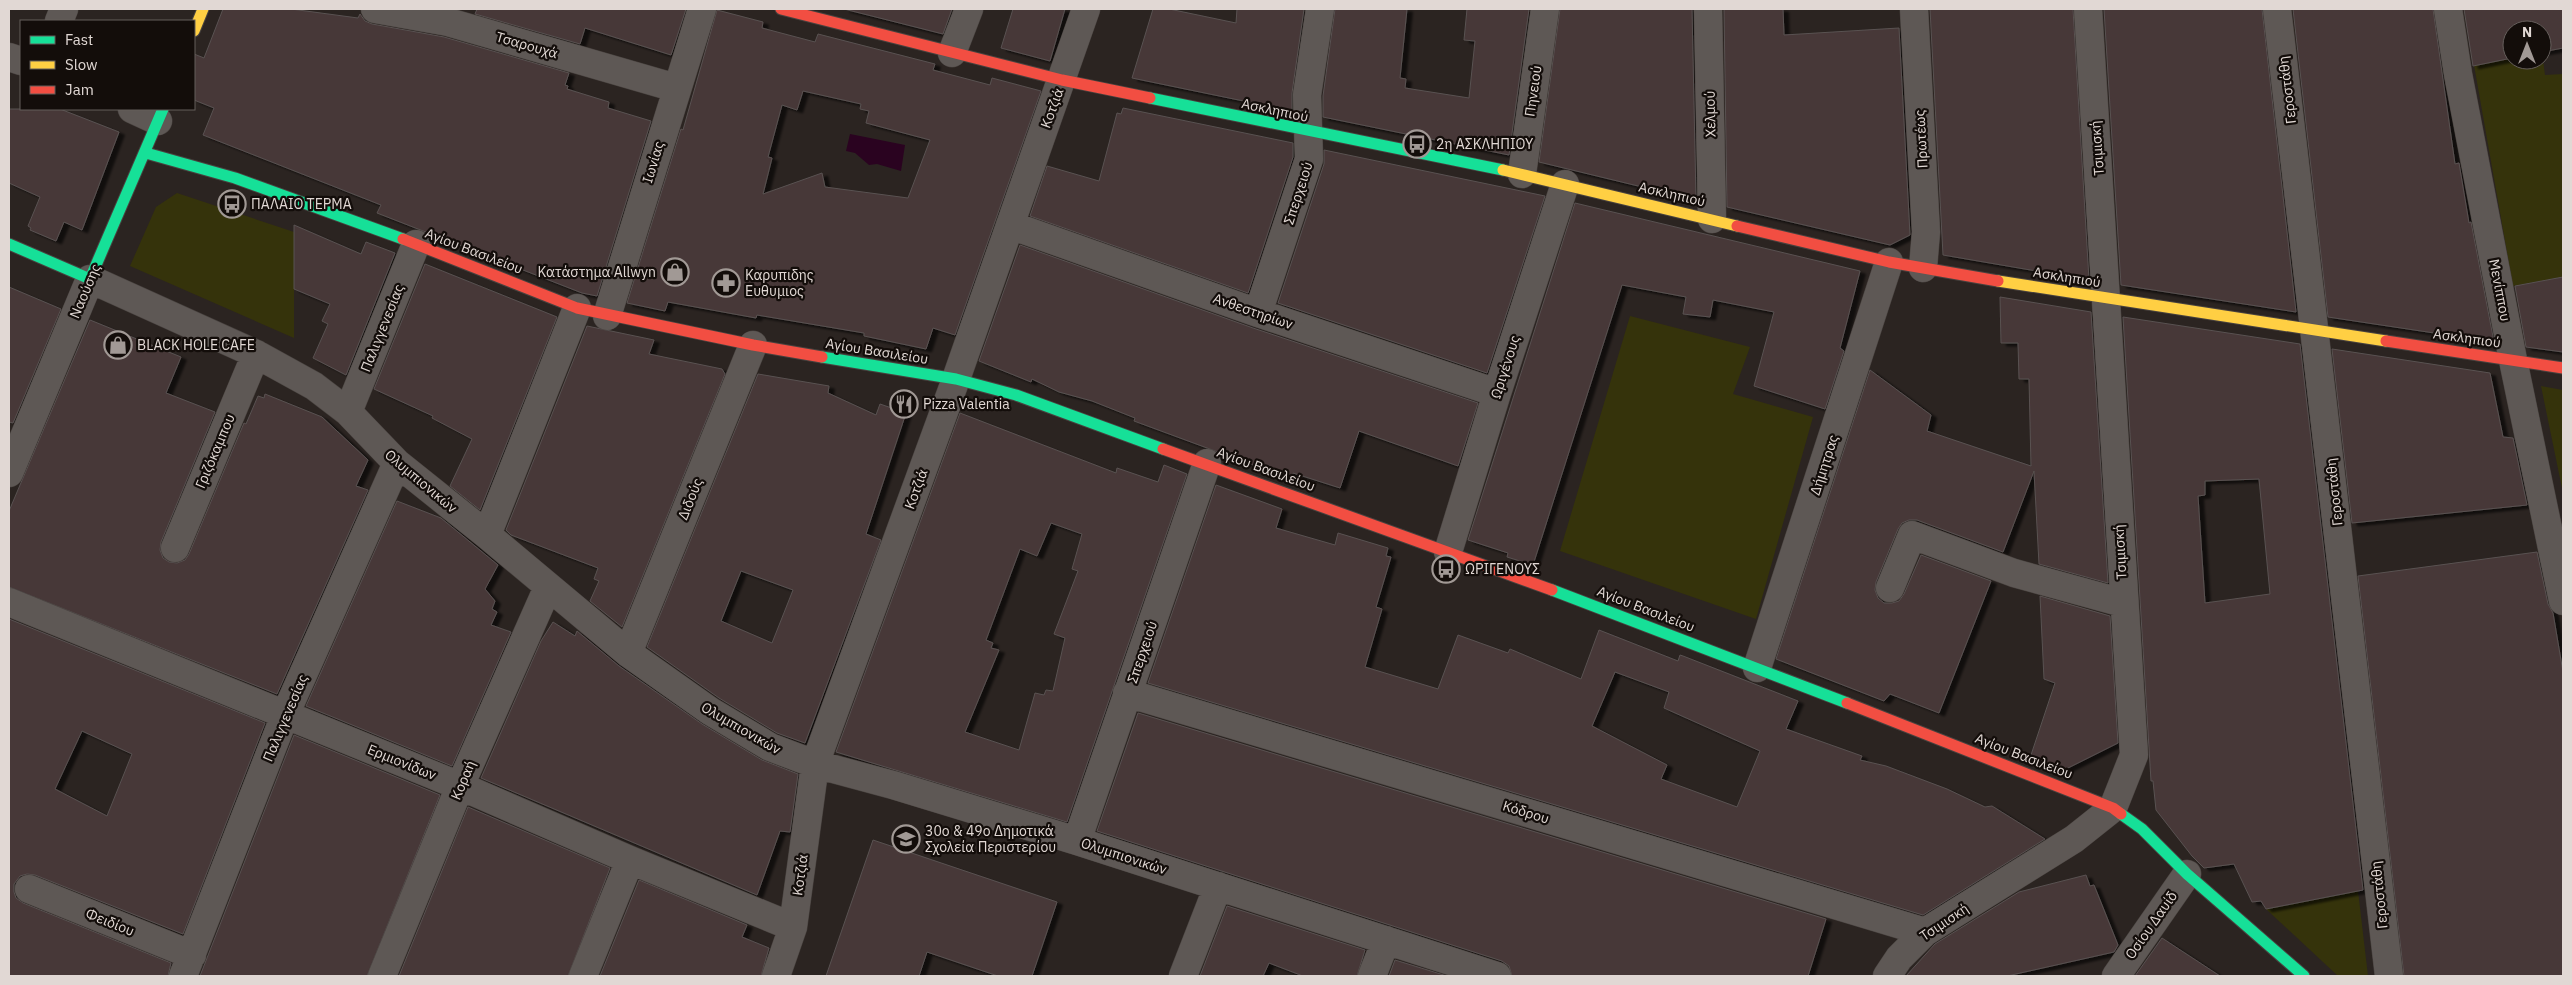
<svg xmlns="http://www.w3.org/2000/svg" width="2572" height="985" font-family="'IBM Plex Sans',sans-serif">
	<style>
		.green { fill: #35330b }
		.water { fill: #2a0320 }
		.building { fill: #473738; stroke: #595251; fill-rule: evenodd; filter: url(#shadow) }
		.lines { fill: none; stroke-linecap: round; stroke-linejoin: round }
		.street-casing { stroke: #48423f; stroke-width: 29 }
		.fast-casing { stroke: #48423f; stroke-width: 13 }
		.slow-casing { stroke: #48423f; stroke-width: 13 }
		.jam-casing { stroke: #48423f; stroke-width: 13 }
		.street { stroke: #5e5855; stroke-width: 28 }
		.fast { stroke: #16e098; stroke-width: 11 }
		.slow { stroke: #ffcf43; stroke-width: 11 }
		.jam { stroke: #f24e42; stroke-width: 11 }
		.labels { text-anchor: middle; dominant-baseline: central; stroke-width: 4.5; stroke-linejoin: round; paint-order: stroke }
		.street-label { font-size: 14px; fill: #e1d8d4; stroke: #130d0a }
		.poi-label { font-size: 14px; fill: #e1d8d4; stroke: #130d0a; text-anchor: start }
	</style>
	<defs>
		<filter id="shadow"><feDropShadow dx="5.5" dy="3" stdDeviation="1" flood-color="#0009"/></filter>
	</defs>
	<rect width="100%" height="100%" fill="#2b2421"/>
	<path class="green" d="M 2542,53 L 2545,75 L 2563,74 L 2563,277 L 2513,286 L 2474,65 L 2512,58 L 2512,60 L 2542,60 Z
		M 177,193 L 294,232 L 294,338 L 130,266 L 156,207 Z
		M 1630,316 L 1750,347 L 1733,394 L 1813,417 L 1756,619 L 1560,551 Z
		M 2541,386 L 2563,390 L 2563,493 Z
		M 2358,891 L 2368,976 L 2338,976 L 2266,909 Z"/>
	<path class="water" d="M 850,134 L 905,145 L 901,171 L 877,164 L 869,165 L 855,153 L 846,151 Z"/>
	<path class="building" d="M 223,9 L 291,9 L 358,18 L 360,14 L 365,21 L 372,24 L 444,37 L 569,73 L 565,85 L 568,86 L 567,89 L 609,102 L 608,108 L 651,121 L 597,296 L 582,293 L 377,213 L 381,205 L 203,135 L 214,108 L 194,100 L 194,54 L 204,58 Z
		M 477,9 L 686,9 L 671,55 L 585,28 L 580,44 L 475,14 Z
		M 844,9 L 952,9 L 943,34 Z
		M 1013,9 L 1065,9 L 1050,61 L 1001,48 Z
		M 1153,9 L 1169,9 L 1236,23 L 1237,9 L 1304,9 L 1292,93 L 1292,111 L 1132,78 Z
		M 1335,9 L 1407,9 L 1400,78 L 1406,79 L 1405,88 L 1469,98 L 1475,41 L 1464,40 L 1467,9 L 1529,9 L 1509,155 L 1323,117 L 1323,96 Z
		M 1560,9 L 1692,9 L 1696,200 L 1539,162 Z
		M 1724,9 L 1783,9 L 1784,35 L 1899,28 L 1910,235 L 1890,245 L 1727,207 Z
		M 1930,9 L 2073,9 L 2089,280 L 1943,255 Z
		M 2104,9 L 2262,9 L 2296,312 L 2121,285 Z
		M 2293,9 L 2433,9 L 2455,164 L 2459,163 L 2469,223 L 2471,222 L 2494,342 L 2328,317 Z
		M 2464,9 L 2563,9 L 2563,48 L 2542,52 L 2542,30 L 2512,30 L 2512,58 L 2473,66 Z
		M 717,10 L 763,22 L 762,28 L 815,42 L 818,34 L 935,64 L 933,70 L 990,85 L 992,78 L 1041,91 L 955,335 L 933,328 L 926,349 L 864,336 L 864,333 L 757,315 L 756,318 L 668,302 L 665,311 L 627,303 L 681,129 L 683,130 ZM 803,91 L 861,104 L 860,109 L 869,111 L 866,123 L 930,140 L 908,198 L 825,187 L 822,173 L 763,194 L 772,158 L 768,157 L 782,105 L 797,110 Z
		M 1123,108 L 1293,143 L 1293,157 L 1248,293 L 1030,216 L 1047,166 L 1099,181 L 1117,113 L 1121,114 Z
		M 9,109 L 60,109 L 119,132 L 82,230 L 64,222 L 56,241 L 30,230 L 31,228 L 28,226 L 40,197 L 9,183 Z
		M 1324,150 L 1545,196 L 1487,373 L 1278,303 L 1324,164 Z
		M 1575,203 L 1860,271 L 1840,348 L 1844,351 L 1825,409 L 1754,386 L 1774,312 L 1713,300 L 1710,317 L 1683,314 L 1686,297 L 1622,285 L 1533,565 L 1507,557 L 1508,553 L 1468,540 Z
		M 294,225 L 361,254 L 366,242 L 395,253 L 346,375 L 313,358 L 328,324 L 322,321 L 330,304 L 294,289 Z
		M 1020,245 L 1253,328 L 1478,403 L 1458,466 L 1359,431 L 1340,488 L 1293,473 L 1291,479 L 1134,421 L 1135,418 L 1092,401 L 1059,392 L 1032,379 L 1031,382 L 979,361 Z
		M 425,264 L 557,317 L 480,510 L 450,486 L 472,439 L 432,418 L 433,416 L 374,389 Z
		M 2563,277 L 2563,352 L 2526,347 L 2515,286 Z
		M 9,287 L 61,309 L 13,423 L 9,422 Z
		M 2000,297 L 2091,312 L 2108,583 L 2039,564 L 2034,471 L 2003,552 L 1917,520 L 1909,520 L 1902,523 L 1898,529 L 1876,582 L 1875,590 L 1878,598 L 1884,603 L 1892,603 L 1899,601 L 1904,594 L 1921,555 L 1991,581 L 1939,713 L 1890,694 L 1884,701 L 1776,659 L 1870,370 L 1931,415 L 1927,431 L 2031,466 L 2029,379 L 2019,379 L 2018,343 L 2001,343 Z
		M 2123,317 L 2300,344 L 2363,890 L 2266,909 L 2261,901 L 2252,902 L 2234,864 L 2204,868 L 2192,856 L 2156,810 L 2153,781 L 2151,781 ZM 2259,479 L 2270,594 L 2205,603 L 2198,496 L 2205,495 L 2205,481 Z
		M 90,320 L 181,357 L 166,393 L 215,412 L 161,542 L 160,550 L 163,558 L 169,562 L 177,563 L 185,560 L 189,554 L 244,423 L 246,424 L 258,396 L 264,398 L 265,394 L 322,417 L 368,460 L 356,486 L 368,490 L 277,694 L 9,587 L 9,511 Z
		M 587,326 L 654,340 L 649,354 L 722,369 L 725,374 L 622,627 L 590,601 L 599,581 L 594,579 L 598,568 L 511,535 L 506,530 Z
		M 2332,349 L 2490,373 L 2503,437 L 2513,438 L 2527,505 L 2352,523 Z
		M 758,374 L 829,386 L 828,393 L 876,415 L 880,404 L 906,413 L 866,534 L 881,540 L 805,743 L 777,733 L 719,698 L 647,647 ZM 741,571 L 793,590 L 772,643 L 721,621 Z
		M 960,413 L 1116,473 L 1117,468 L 1158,482 L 1164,465 L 1187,474 L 1067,822 L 836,752 ZM 1051,523 L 1082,534 L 1072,569 L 1078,571 L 1054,634 L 1065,638 L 1053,691 L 1046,690 L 1044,695 L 1035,693 L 1019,750 L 965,732 L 999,650 L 991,648 L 993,643 L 986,640 L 1020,549 L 1037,556 Z
		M 1216,485 L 1282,509 L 1276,528 L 1335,545 L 1338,533 L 1388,548 L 1386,556 L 1391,557 L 1376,607 L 1382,609 L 1365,667 L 1438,689 L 1458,635 L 1508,653 L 1510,649 L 1581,679 L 1599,630 L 1678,661 L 1680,655 L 1683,656 L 1798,701 L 1786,729 L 1862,756 L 1860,760 L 1886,766 L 1947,789 L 1985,807 L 1992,806 L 2045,839 L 1923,915 L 1148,683 ZM 1615,672 L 1669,692 L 1664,708 L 1760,751 L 1737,807 L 1661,779 L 1667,765 L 1592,726 Z
		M 397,501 L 441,518 L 498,565 L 485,589 L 495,601 L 492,609 L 497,612 L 491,625 L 511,632 L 452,766 L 306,706 Z
		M 2537,552 L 2548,604 L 2553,613 L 2563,672 L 2563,976 L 2404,976 L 2358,576 Z
		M 2040,596 L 2110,616 L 2118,743 L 2062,771 L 2030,758 L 2055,683 L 2044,679 Z
		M 9,619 L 265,723 L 183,934 L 35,875 L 27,874 L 20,876 L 14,884 L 14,892 L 16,898 L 23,903 L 171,963 L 168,976 L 9,976 ZM 82,731 L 132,754 L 107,816 L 55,789 Z
		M 553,622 L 575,636 L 577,631 L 619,666 L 702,724 L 762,760 L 798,774 L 790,832 L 780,831 L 757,895 L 481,778 L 541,641 Z
		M 1138,713 L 1826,919 L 1808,976 L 1512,976 L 1509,966 L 1502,961 L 1097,831 Z
		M 294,735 L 440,795 L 367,976 L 200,976 Z
		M 468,807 L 610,868 L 568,976 L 399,976 Z
		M 873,840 L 1057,902 L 1032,976 L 998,976 L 927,952 L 919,976 L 826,976 Z
		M 2086,875 L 2090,886 L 2094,885 L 2118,945 L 2114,952 L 2007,976 L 1906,976 L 1935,944 L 2019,892 Z
		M 639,880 L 747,925 L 742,937 L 769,948 L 761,976 L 600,976 Z
		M 1227,906 L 1365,950 L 1357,976 L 1303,976 L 1269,963 L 1263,976 L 1200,976 Z
		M 2162,938 L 2220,976 L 2135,976 Z
		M 1395,960 L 1447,976 L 1389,976 Z"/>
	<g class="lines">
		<g class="street-casing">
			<path id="street" d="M 375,9 L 448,22 L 676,88
				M 1708,9 L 1712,219
				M 1914,9 L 1926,232 L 1923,268
				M 2277,9 L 2389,976
				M 2448,9 L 2458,74 L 2513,360 L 2563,601
				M 59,21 L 64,9
				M 952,53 L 969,9
				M 9,57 L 21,61
				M 132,109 L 158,121
				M 1522,174 L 1545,9
				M 1010,225 L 1258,313 L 1497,393
				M 1258,313 L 1309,159 L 1307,95 L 1320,9
				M 607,316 L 702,9
				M 348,412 L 416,244
				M 9,473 L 90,279 L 256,354 L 314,386 L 348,412 L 397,463 L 487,535 L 628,653 L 710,711 L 770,747 L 815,764 L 893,785 L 1077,841 L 1497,976
				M 487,535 L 577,308
				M 175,548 L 256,354
				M 1448,552 L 1497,393 L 1565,184
				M 1890,588 L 1912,535 L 2014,573 L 2123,603
				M 9,602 L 460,786 L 630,860 L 793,927
				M 628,653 L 753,345
				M 1757,668 L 1889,262
				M 1127,693 L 1925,932
				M 1077,841 L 1207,463
				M 29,889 L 192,955
				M 183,976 L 285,715 L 397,463
				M 382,976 L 460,786 L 548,587
				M 583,976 L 630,860
				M 776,976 L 793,927 L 815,764 L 956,379 L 1086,9
				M 1183,976 L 1218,886
				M 1372,976 L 1386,940
				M 1887,976 L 1899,958 L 1925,932 L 2074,839 L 2113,808 L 2134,755 L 2088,9
				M 2116,976 L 2187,874"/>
		</g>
		<g class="fast-casing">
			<path id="fast" d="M 1150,98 L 1503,170
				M 146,153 L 235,178 L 403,239
				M 9,244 L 90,279 L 163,109
				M 822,357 L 956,379 L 1016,395 L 1163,449
				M 1552,590 L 1847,703
				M 2121,814 L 2142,829 L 2187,874 L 2304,976"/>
		</g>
		<g class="slow-casing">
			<path id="slow" d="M 194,31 L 203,9
				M 1503,170 L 1737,226
				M 1998,281 L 2386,341"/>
		</g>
		<g class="jam-casing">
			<path id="jam" d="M 781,9 L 1062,80 L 1150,98
				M 1737,226 L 1889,262 L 1998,281
				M 403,239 L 577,308 L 753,345 L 822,357
				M 2386,341 L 2563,368
				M 1163,449 L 1552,590
				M 1847,703 L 2113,808 L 2121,814"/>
		</g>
		<use href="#street" class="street"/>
		<use href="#fast" class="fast"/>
		<use href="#slow" class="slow"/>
		<use href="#jam" class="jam"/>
	</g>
	<defs>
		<g id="bus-ring" transform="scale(1.4375)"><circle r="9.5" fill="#130d0a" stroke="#a19995" stroke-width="1.5"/><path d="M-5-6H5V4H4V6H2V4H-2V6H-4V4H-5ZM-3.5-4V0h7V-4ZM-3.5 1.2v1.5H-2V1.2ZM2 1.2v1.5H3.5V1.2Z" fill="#a19995"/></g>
		<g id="shop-ring" transform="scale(1.4375)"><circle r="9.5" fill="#130d0a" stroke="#a19995" stroke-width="1.5"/><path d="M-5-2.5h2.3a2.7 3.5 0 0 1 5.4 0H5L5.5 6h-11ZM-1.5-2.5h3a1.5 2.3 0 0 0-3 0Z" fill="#a19995"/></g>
		<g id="pharmacy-ring" transform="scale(1.4375)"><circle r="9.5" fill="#130d0a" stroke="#a19995" stroke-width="1.5"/><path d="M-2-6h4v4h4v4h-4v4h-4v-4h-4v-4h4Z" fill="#a19995"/></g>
		<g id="restaurant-ring" transform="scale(1.4375)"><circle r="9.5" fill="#130d0a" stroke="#a19995" stroke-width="1.5"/><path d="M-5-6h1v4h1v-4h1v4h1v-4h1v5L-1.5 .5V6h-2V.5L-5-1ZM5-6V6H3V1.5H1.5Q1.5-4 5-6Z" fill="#a19995"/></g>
		<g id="school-ring" transform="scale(1.4375)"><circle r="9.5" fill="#130d0a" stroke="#a19995" stroke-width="1.5"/><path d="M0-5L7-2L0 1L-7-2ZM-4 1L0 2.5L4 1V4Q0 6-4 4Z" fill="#a19995"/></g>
	</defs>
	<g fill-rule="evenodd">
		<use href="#bus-ring" x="1417" y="144"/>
		<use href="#bus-ring" x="232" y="204"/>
		<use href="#shop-ring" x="675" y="272"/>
		<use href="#pharmacy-ring" x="726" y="283"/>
		<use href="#shop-ring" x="118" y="345"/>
		<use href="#restaurant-ring" x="904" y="404"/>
		<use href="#bus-ring" x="1446" y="569"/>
		<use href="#school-ring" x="906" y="839"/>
	</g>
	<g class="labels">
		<g class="street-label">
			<text transform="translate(527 45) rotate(16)">Τσαρουχά</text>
			<text transform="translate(2287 90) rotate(-97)">Γεροστάθη</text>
			<text transform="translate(1533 91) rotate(-82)">Πηνειού</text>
			<text transform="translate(1052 108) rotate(-70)">Κοτζιά</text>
			<text transform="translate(1275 110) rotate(12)">Ασκληπιού</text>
			<text transform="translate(1710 114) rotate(-91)">Χελμού</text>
			<text transform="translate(1921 139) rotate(-93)">Πρωτέως</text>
			<text transform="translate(2097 148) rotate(-94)">Τσιμισκή</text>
			<text transform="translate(653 162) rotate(-73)">Ιωνίας</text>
			<text transform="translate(1298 193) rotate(-72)">Σπερχειού</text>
			<text transform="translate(1672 194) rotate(13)">Ασκληπιού</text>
			<text transform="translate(474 251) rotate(21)">Αγίου Βασιλείου</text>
			<text transform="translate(2067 277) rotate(9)">Ασκληπιού</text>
			<text transform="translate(2500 290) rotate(79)">Μενίππου</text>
			<text transform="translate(85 291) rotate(-67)">Ναούσης</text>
			<text transform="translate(1253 311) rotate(19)">Ανθεστηρίων</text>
			<text transform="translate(382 328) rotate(-68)">Παλιγγενεσίας</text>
			<text transform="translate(2467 338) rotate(8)">Ασκληπιού</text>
			<text transform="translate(877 351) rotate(9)">Αγίου Βασιλείου</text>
			<text transform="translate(1505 367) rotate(-72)">Ωριγένους</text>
			<text transform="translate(215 451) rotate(-67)">Γριζόκαμπου</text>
			<text transform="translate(1824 465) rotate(-72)">Δήμητρας</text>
			<text transform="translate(1266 469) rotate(20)">Αγίου Βασιλείου</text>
			<text transform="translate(421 481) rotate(40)">Ολυμπιονικών</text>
			<text transform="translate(916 489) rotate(-70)">Κοτζιά</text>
			<text transform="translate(2334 492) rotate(-96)">Γεροστάθη</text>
			<text transform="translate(690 499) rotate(-68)">Διδούς</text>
			<text transform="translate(2120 552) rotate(-93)">Τσιμισκή</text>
			<text transform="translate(1646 609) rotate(21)">Αγίου Βασιλείου</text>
			<text transform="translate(1142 652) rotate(-71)">Σπερχειού</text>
			<text transform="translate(285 718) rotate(-67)">Παλιγγενεσίας</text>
			<text transform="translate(741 728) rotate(30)">Ολυμπιονικών</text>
			<text transform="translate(2024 756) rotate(21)">Αγίου Βασιλείου</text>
			<text transform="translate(402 762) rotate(22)">Ερμιονίδων</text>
			<text transform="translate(463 780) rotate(-67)">Κοραή</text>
			<text transform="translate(1526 812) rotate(17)">Κόδρου</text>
			<text transform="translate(1124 856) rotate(18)">Ολυμπιονικών</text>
			<text transform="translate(800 875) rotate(-82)">Κοτζιά</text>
			<text transform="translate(2379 895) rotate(-96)">Γεροστάθη</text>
			<text transform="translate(110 922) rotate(22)">Φειδίου</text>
			<text transform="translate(1944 922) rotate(-34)">Τσιμισκή</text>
			<text transform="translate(2151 925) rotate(-55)">Οσίου Δαυίδ</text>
		</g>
		<g class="poi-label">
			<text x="1436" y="144">2η ΑΣΚΛΗΠΙΟΥ</text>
			<text x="251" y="204">ΠΑΛΑΙΟ ΤΕΡΜΑ</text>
			<text x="656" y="272" text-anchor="end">Κατάστημα Allwyn</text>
			<text x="745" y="275">Καρυπιδης<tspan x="745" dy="16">Ευθυμιος</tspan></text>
			<text x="137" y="345">BLACK HOLE CAFE</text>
			<text x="923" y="404">Pizza Valentia</text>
			<text x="1465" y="569">ΩΡΙΓΕΝΟΥΣ</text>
			<text x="925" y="831">30ο &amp; 49ο Δημοτικά<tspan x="925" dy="16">Σχολεία Περιστερίου</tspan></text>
		</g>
	</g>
	<rect width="2572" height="985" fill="none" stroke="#e1d8d4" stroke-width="20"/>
	<rect x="20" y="20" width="175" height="90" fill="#130d0a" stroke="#655e5b"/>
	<rect x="30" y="36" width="25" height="8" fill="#16e098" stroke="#655e5b"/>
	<text x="65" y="45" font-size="15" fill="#e1d8d4">Fast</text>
	<rect x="30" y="61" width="25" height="8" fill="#ffcf43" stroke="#655e5b"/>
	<text x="65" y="70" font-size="15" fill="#e1d8d4">Slow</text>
	<rect x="30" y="86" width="25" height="8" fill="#f24e42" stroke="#655e5b"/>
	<text x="65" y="95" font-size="15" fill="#e1d8d4">Jam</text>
	<g transform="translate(2527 45)"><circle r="24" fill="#130d0a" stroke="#655e5b"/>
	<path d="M0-4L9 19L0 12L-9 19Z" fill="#a19995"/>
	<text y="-8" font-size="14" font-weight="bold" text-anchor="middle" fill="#e1d8d4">N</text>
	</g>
</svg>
